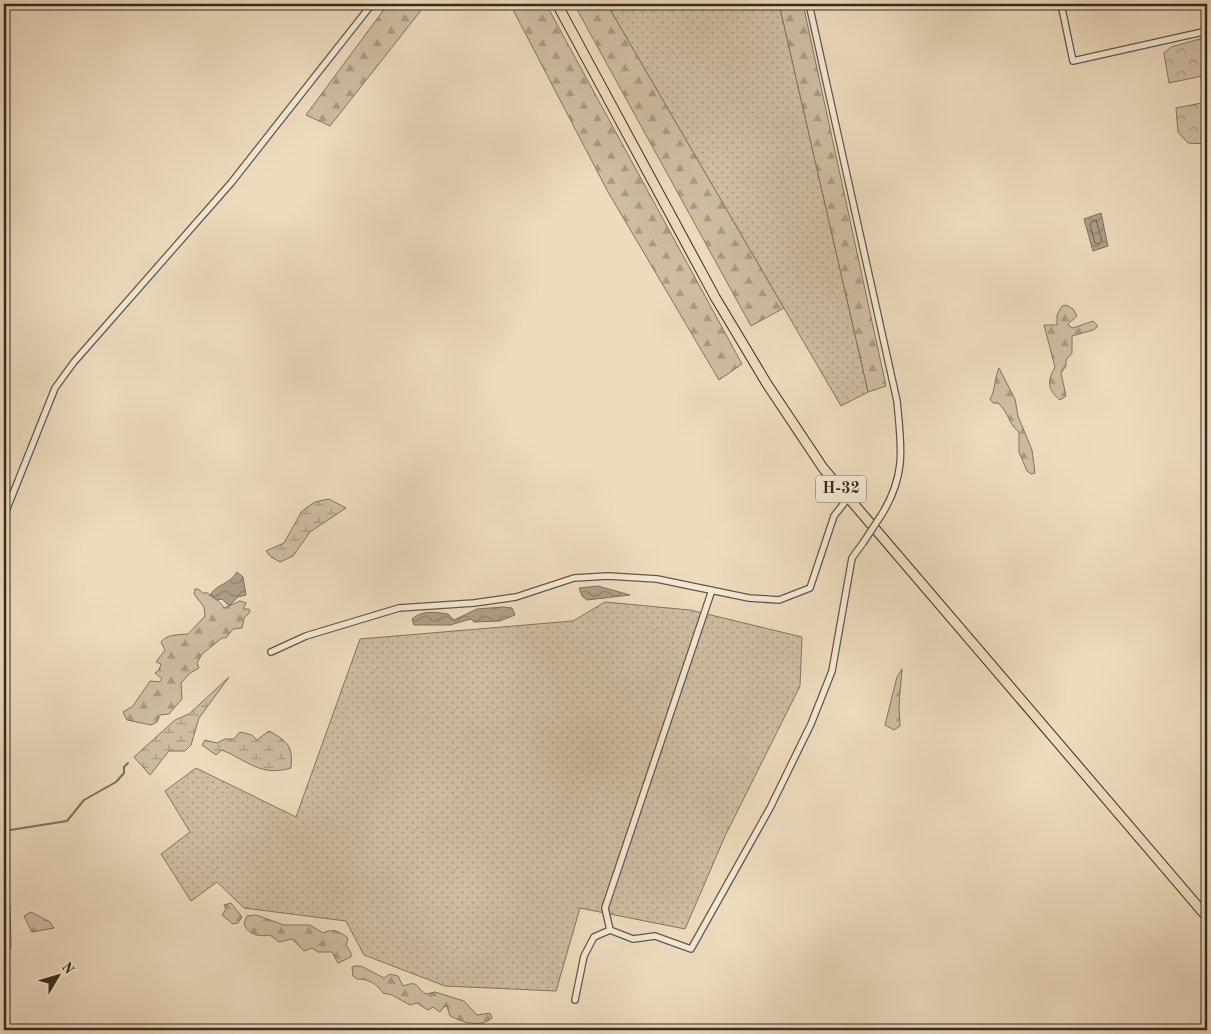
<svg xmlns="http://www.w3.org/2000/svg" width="1211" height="1034" font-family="'Old Standard TT',serif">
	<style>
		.forest { fill: url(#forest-firs); stroke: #827462 }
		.wetland { fill: url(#wetland-marsh); stroke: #827462 }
		.cemetery { fill: url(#cemetery-stones); stroke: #827462 }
		.park { fill: url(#park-crowns); stroke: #827462 }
		.garden { fill: url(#garden-dots); stroke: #827462 }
		.water { fill: url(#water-waves); stroke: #7e715e }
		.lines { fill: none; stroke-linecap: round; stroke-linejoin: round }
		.shore { stroke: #726554; stroke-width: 1 }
		.stream { stroke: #7e715e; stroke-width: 2 }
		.street-casing { stroke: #635748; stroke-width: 8 }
		.primary-casing { stroke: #352b20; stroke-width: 11 }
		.street { stroke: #f3e8d5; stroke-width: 5.5 }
		.primary { stroke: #eddbbe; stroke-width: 9 }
		.street-bridge-casing { stroke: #635748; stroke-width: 8; stroke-linecap: butt }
		.street-bridge { stroke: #f3e8d5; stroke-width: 5.5 }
		.labels { text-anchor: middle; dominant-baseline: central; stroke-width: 4.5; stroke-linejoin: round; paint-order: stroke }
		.shield { fill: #f3e8d5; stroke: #6e6456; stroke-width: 1 }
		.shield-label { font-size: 16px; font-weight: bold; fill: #352b20 }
	</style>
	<defs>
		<pattern id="forest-firs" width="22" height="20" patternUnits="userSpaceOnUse" patternTransform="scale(1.25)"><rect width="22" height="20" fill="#cebda3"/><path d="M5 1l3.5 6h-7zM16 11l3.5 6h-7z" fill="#a89a84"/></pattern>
		<pattern id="wetland-marsh" width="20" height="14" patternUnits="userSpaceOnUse" patternTransform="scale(1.25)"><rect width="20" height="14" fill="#cebda3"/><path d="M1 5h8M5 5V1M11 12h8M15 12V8" fill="none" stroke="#a89a84"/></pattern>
		<pattern id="cemetery-stones" width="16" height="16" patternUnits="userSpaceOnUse" patternTransform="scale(1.25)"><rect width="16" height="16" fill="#cebda3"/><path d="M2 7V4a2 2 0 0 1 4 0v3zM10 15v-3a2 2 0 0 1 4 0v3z" fill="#a89a84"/></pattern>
		<pattern id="park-crowns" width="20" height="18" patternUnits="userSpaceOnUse" patternTransform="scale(1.25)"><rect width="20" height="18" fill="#cebda3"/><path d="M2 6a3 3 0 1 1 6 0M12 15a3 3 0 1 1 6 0" fill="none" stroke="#a89a84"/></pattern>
		<pattern id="garden-dots" width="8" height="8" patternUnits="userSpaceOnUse" patternTransform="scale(1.25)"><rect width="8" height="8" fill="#cebda3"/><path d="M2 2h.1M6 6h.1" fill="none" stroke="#a89a84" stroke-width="1.8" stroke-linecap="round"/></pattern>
		<pattern id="water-waves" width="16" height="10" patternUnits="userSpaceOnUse" patternTransform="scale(1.25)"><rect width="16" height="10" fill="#ae9f88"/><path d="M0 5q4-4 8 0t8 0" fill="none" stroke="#8e826f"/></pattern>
	</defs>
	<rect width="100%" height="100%" fill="#eddbbe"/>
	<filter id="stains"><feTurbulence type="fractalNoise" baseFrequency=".004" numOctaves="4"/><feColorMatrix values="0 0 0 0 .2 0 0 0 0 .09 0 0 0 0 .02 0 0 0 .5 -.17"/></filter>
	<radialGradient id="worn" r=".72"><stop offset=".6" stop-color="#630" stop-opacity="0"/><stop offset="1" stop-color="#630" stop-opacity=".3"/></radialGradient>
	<path class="forest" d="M 388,4 L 426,4 L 330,126 L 306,115 Z
		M 510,4 L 546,4 L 742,364 L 719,380 L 608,192 Z
		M 574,4 L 607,4 L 784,308 L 751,326 Z
		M 779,4 L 803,4 L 886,386 L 868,392 Z
		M 1066,305 L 1073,309 L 1077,316 L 1068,324 L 1069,326 L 1073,328 L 1093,321 L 1098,326 L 1093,330 L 1072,336 L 1072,353 L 1066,360 L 1066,366 L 1061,373 L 1066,396 L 1060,400 C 1047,389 1047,381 1055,367 L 1044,325 L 1057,325 L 1057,315 L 1062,306 Z
		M 999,368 L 1015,399 L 1018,416 L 1032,450 L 1035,473 L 1031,474 L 1027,471 L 1019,452 L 1019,432 C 1009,425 1008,411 998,403 L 993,403 L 990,399 C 996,389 994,379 999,368 Z
		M 195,589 L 198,589 L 203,593 L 208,593 C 213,599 220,600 224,608 L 240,601 L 246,603 L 243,609 L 249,609 L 250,612 L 244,618 L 242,628 L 233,629 L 226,638 L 222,638 L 202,654 L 197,663 L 199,668 L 190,673 L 181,683 L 182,699 L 169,714 L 160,715 L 157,722 L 151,725 L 127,720 L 123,712 L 133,706 L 150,681 L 159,682 L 162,679 L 155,673 L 159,670 L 161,664 L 156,662 L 165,650 L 161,642 C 167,634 178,635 188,634 L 205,616 L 204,607 L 194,594 Z
		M 902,669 L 899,705 L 900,726 L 894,730 L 885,725 L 897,677 Z
		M 231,903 L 242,917 L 238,923 L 233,924 L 222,915 L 226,909 L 224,905 Z
		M 31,912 L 50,922 L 54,928 L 32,932 L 24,916 Z
		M 256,915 L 284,925 L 310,925 L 323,933 C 334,928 338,931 348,938 L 346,945 L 351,953 L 351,957 L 338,963 L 332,952 L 318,952 L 312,948 L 304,951 L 292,939 L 279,942 L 270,935 C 260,937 247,935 244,923 L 247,916 Z
		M 355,966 L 361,966 L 384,978 L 390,974 L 398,976 L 403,986 C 419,980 415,987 426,994 L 435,992 L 464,1001 L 477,1015 L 490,1013 L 492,1018 C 479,1028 465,1023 450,1016 L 447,1006 L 444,1007 L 440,1012 L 433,1007 L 428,1010 L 417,1003 L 410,1005 L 392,995 L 383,993 C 377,984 369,979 357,979 L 353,976 L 352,967 Z"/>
	<path class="wetland" d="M 329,499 L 346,508 L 310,532 L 293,556 L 280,562 L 271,557 L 266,551 L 284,543 L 302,511 L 315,502 Z
		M 229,677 L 199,718 L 191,745 L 185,751 L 169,751 L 150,775 L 134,757 L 175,720 L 189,714 Z
		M 269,731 C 288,742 293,745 291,768 C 261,777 248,761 222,750 L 216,755 L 202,745 L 205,740 L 217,743 L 225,739 L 234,739 L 240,732 L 252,735 L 257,740 Z"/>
	<path class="cemetery" d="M 4,901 L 10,906 L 11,948 L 4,948 Z"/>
	<path class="park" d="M 1207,37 L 1207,75 L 1169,83 L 1164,53 L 1171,47 Z
		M 1207,102 L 1207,144 L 1188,143 L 1178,132 L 1176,108 Z"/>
	<path class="garden" d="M 607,4 L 779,4 L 868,392 L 841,406 Z
		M 605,602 L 690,610 L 802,637 L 800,686 L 725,836 L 685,929 L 580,908 L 556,991 L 445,986 L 364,955 L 346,921 L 244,908 L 217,882 L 191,901 L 161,854 L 190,832 L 165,791 L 196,768 L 296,817 L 360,639 L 573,621 Z"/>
	<path class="water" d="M 1101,213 L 1108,246 L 1093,251 L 1084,219 Z
		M 237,572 L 243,577 L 246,595 L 238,597 L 229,606 L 222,599 L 217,600 L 210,595 C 218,583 229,585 237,572 Z
		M 598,586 L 630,595 L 587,600 L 582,596 L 579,588 Z
		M 503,607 L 512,608 L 515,615 L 500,621 L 474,622 L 471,619 L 450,625 L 414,625 L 412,619 C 423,610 434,612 448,614 L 454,620 L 477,609 Z"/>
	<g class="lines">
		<path class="shore" d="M 1096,220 L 1102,241 L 1098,244 L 1095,243 L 1090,224 Z"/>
		<path class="stream" d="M 4,831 L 67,821 L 84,800 L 116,782 L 124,773 L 124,767 L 128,763"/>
		<g class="street-casing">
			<path id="street" d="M 809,4 L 897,401 C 901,446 907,473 882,514
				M 1061,4 L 1073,61 L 1207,31
				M 4,516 L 55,388 L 74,362 L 231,183 L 372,4
				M 271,652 L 306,636 L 399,608 L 474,603 L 516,597 L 574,578 L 608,576 L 657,579 L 749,598 L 779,600 L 810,588 L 834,516 L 848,498
				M 610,930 L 605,908 L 712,590
				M 575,1000 L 584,956 L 594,937 L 610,930 L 633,939 L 655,936 L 691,949 L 770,808 L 811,724 L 832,671 L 852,558 L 863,543"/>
		</g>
		<g class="primary-casing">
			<path id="primary" d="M 557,4 L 715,297 L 767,384 L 823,468 L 1207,917"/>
		</g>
		<use href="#street" class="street"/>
		<use href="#primary" class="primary"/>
		<g class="street-bridge-casing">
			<path id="street-bridge" d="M 863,543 L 882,514"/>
		</g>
		<use href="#street-bridge" class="street-bridge"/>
	</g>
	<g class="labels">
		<rect class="shield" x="816" y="475.5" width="50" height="27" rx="4"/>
		<g class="shield-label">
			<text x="841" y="489">Н-32</text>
		</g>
	</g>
	<rect width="1211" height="1034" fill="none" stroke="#eddbbe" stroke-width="20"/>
	<rect x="5" y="5" width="1201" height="1024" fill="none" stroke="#352b20" stroke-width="2.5"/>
	<rect x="10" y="10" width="1191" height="1014" fill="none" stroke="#352b20"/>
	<g transform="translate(58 976) rotate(52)" stroke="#f3e8d5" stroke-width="4" paint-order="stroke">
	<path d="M0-4L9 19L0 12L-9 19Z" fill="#352b20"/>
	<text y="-8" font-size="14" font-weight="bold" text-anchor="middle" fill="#352b20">N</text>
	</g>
	<rect width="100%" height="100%" filter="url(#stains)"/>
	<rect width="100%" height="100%" fill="url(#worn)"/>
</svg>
